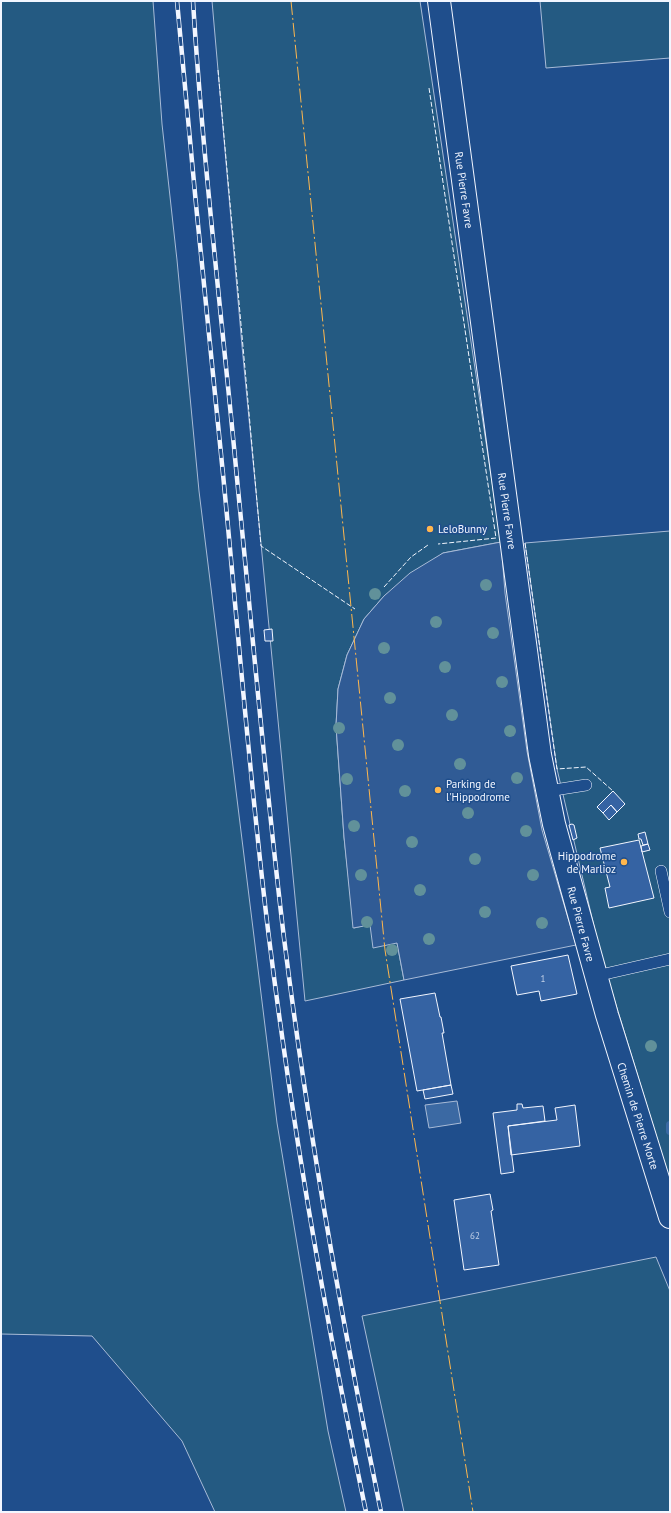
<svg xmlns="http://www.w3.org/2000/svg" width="671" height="1513" font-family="'PT Sans',sans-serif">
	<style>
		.green { fill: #245a82; stroke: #a8bbd7 }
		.parking { fill: #305b95; stroke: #a8bbd7 }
		.water { fill: #3b69a3; stroke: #a8bbd7 }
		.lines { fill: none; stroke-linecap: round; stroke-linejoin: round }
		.stream { stroke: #3b69a3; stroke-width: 8 }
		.building { fill: #3563a3; stroke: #f2f6ff }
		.lane-casing { stroke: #f2f6ff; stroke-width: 12 }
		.street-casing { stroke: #f2f6ff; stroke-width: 24 }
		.lane { stroke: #1f4e8c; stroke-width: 11 }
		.street { stroke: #1f4e8c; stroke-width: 22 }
		.rail-casing { stroke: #f2f6ff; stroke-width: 4.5 }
		.rail { stroke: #1f4e8c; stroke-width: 3; stroke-dasharray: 9; stroke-linecap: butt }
		.fence { stroke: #f2f6ff; stroke-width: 1; stroke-dasharray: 5 2; stroke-linecap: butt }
		.power { stroke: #ffb74d; stroke-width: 1; stroke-dasharray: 14 3 2 3; stroke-linecap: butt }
		.tree { fill: #61919a }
		.poi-dot { fill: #ffb74d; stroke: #1f4e8c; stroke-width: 1.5 }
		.labels { text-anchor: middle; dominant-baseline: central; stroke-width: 3; stroke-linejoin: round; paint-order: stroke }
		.number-label { font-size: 9px; fill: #c3d1e8 }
		.street-label { font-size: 11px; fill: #f2f6ff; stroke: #1f4e8c }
		.poi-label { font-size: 11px; fill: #f2f6ff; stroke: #1f4e8c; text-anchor: start }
	</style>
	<rect width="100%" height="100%" fill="#1f4e8c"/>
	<path class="green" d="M 1,1 L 153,1 L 162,124 L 177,260 L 199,491 L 277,1123 L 328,1431 L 346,1512 L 215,1512 L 182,1441 L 92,1336 L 1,1334 Z
		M 212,1 L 420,1 L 501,542 L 443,553 L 384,596 L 364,619 L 347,655 L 338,689 L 336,726 L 344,837 L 354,928 L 370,924 L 397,943 L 404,980 L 305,1001 L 242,346 Z
		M 540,1 L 670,1 L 670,58 L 546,68 Z
		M 670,531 L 670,1181 L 601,956 L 557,769 L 525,543 Z
		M 656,1257 L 670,1291 L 670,1512 L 404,1512 L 362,1316 Z"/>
	<path class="parking" d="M 501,542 L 505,593 L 527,751 L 542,830 L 576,945 L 404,980 L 397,943 L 373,948 L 370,925 L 353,928 L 344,837 L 336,726 L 338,689 L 347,655 L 364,619 L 384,596 L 410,573 L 443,553 Z"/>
	<path class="water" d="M 457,1101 L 461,1123 L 429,1128 L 425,1105 Z"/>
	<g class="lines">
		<path class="stream" d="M 670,1125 L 670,1131"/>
	</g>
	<path class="building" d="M 272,629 L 273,641 L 265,641 L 264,630 Z
		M 613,791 L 625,804 L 617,812 L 611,805 L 603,813 L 597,807 Z
		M 611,805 L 617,812 L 609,820 L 603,813 Z
		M 572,824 L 574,825 L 577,838 L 573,840 L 569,825 Z
		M 645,832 L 648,844 L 643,845 L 641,839 L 639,839 L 638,834 Z
		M 639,840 L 654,898 L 609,908 L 605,888 L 610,887 L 600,848 Z
		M 648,844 L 650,850 L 642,852 L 641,846 Z
		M 568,955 L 577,994 L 541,1001 L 539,991 L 517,995 L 511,966 Z
		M 435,993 L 440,1017 L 441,1017 L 444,1033 L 442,1033 L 451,1085 L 417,1091 L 400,999 Z
		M 451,1085 L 453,1094 L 425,1099 L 423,1090 Z
		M 517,1104 L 522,1104 L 523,1108 L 543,1106 L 545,1121 L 508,1126 L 514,1172 L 501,1174 L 493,1113 L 517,1110 Z
		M 575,1105 L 580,1146 L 511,1155 L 508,1126 L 557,1120 L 555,1108 Z
		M 490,1194 L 493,1210 L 491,1211 L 499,1265 L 464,1270 L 454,1200 Z"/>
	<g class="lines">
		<g class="lane-casing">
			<path id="lane" d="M 548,791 L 586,785
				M 661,871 L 670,912
				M 596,976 L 670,959"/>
		</g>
		<g class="street-casing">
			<path id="street" d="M 439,1 L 540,755 L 554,824 L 607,1015 L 670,1217"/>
		</g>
		<use href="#lane" class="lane"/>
		<use href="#street" class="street"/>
		<g class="rail-casing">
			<path id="rail" d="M 177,1 C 191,159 207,316 223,474 C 238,629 250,784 269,938 C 293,1131 326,1322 366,1512
				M 193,1 C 203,164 223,326 238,489 C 253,639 266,789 284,938 C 308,1131 342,1322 381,1512"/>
		</g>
		<use href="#rail" class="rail"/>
		<path class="fence" d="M 218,70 L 261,546 L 355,609
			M 429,88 L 496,538 L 438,544
			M 525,543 L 557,769 L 586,767 L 613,791
			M 384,587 L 411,557 L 428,545"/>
		<path class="power" d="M 291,1 L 385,950 L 473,1512"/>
	</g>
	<g class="tree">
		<circle cx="486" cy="585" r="6"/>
		<circle cx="375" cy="594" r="6"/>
		<circle cx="436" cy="622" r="6"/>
		<circle cx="493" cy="633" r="6"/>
		<circle cx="384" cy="648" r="6"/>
		<circle cx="445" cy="667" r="6"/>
		<circle cx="502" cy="682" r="6"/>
		<circle cx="390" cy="698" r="6"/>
		<circle cx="452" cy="715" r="6"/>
		<circle cx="339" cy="728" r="6"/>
		<circle cx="510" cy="731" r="6"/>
		<circle cx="398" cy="745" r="6"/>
		<circle cx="460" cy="764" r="6"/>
		<circle cx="517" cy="778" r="6"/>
		<circle cx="347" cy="779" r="6"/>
		<circle cx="405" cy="791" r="6"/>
		<circle cx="468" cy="813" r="6"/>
		<circle cx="354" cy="826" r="6"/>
		<circle cx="526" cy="831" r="6"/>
		<circle cx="412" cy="842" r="6"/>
		<circle cx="475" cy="859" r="6"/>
		<circle cx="361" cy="875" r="6"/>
		<circle cx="533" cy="875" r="6"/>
		<circle cx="420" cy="890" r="6"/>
		<circle cx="485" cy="912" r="6"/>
		<circle cx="367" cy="922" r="6"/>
		<circle cx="542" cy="923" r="6"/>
		<circle cx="429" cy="939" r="6"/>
		<circle cx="392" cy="950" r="6"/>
		<circle cx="651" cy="1046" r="6"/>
	</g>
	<g class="poi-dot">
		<circle cx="430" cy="529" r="4"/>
		<circle cx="438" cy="790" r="4"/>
		<circle cx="624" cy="862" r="4"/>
	</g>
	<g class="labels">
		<g class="number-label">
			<text x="543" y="978">1</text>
			<text x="475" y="1235">62</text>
		</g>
		<g class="street-label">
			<text transform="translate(464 190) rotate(82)">Rue Pierre Favre</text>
			<text transform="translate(507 511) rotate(82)">Rue Pierre Favre</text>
			<text transform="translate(581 924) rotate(75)">Rue Pierre Favre</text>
			<text transform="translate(638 1116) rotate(72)">Chemin de Pierre Morte</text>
		</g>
		<g class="poi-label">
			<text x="438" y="529">LeloBunny</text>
			<text x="446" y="784">Parking de<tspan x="446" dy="13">l'Hippodrome</tspan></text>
			<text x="616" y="856" text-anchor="end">Hippodrome<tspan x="616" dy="13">de Marlioz</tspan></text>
		</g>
	</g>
	<rect width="671" height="1513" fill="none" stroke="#f2f6ff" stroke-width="4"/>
</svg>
